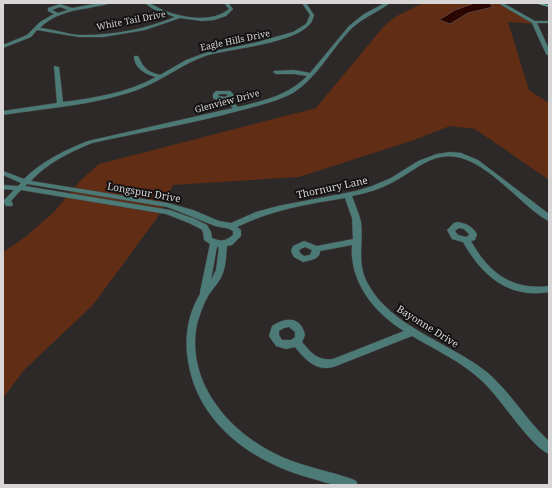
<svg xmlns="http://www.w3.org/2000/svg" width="552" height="488" font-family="'Noto Serif',serif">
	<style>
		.green { fill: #612d14 }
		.water { fill: #2b0600; stroke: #5f4440 }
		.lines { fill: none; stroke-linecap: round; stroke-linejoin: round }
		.street-casing { stroke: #474544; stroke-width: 1 }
		.secondary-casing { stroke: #474544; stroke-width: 1 }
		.street { fill: #4c7a77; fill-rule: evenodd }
		.secondary { fill: #5ba7a3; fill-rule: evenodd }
		.labels { text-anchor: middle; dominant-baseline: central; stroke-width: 4; stroke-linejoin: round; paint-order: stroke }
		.far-street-label { font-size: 9px; fill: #d7d5d5; stroke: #141212 }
		.street-label { font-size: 10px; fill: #d7d5d5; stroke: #141212 }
	</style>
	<rect width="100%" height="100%" fill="#2c2928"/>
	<path class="green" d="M 423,3 L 500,3 L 536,24 L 508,22 L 529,90 L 549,103 L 549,180 L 475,129 L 450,126 L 414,140 L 299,177 L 173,185 L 157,218 L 93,305 L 24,370 L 3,398 L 3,252 L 24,238 L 54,212 L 81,180 L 99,164 L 316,108 L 384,26 L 395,17 Z"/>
	<path class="water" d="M 472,3 L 489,3 L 493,7 L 468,13 L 450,24 L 439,20 L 455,10 L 472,4 Z"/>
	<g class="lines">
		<g class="street-casing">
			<path id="street" d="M 100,3 L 110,3 C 104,6 96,6 89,8 C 72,10 52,15 40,28 C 53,29 66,34 79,35 C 111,36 146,29 175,17 L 153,9 L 145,3 C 152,3 158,8 165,11 C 184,18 212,23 229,9 L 224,3 L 228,3 L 233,9 L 226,16 L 214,20 L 202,21 L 180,18 L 145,30 L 103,37 L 79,37 L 37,30 L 31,37 L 3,48 L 3,45 L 27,35 L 40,22 L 54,14 L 48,11 L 48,8 L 60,4 L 72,8 ZM 60,7 L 68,10 L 58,13 L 52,10 Z
				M 302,3 L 306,3 L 314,15 C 313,18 312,23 309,25 C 291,44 234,48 208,55 C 183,63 162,81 137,90 C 95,105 47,108 3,115 L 3,111 L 57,103 L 54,66 L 59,67 L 63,102 C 94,98 127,93 156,77 C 145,74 134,68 134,56 L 138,56 C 144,68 146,71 160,75 L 186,60 L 205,53 L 254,43 L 293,32 L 306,24 L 310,15 Z
				M 385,3 L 390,3 C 378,12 364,17 352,28 C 331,49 318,77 293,93 C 276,102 256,106 238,111 C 190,124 141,132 92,143 C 70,152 47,163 31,181 L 168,203 L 193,210 L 219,221 L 231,223 L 256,212 L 278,206 L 356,191 L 372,186 L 391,178 L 418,161 L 437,154 L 450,152 L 461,153 L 478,160 L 549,214 L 549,221 C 542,218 535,212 529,207 C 506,188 473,150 441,157 C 424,160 410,173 395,181 C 381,189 367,193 352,196 C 355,205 359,213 361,222 C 364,245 356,262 368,284 C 391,327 451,343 488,373 C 511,393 526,420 549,441 L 549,454 C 529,445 501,398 482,381 C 462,362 436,350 412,336 L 336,366 C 318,373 306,361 295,347 L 286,349 L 276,346 L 269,336 L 272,326 C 285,317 301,316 305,335 L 302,342 C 311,353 318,361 333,359 L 404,331 C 374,313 349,281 352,245 L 320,251 C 320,260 310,260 303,262 L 294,257 L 291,251 L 293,246 L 304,241 L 317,246 L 353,239 L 352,218 L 345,198 C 308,204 271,210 237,227 L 241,230 L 241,236 L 232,245 L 227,246 C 226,255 226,265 223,273 C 220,282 213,288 208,296 C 203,305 200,314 197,324 C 185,384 232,435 282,457 C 305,467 329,471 352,479 L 356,481 L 358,485 C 351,485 343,486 337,485 C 328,484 319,480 310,478 C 252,462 198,424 188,361 C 184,337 188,314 200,294 L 200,292 L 210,244 L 204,240 L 203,232 L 201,229 L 189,223 L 166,214 L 21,190 L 11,201 L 13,204 L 12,206 L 6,206 L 3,201 L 14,190 L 3,189 L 3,185 L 18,186 L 21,183 L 3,175 L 3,171 L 24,179 C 42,161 65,150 88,141 L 233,108 L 225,101 L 219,101 L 213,98 L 213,94 L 216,91 L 230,91 L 234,95 L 230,99 L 238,107 C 263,101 289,95 307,76 L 294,74 L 276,74 L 273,72 L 274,71 L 294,70 L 310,73 L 349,26 L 364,14 ZM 220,94 L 226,94 L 228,95 L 225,97 L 218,96 ZM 27,184 L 167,207 C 184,213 199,220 215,226 C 222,228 227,227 233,231 L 233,235 C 226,241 221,242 212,238 L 211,232 L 207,225 L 195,219 L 170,210 L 25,186 ZM 217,247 L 219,247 L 216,270 L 211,280 ZM 305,247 L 312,250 L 310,255 L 304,256 L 300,253 L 299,250 ZM 289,327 L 295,332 L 295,337 L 291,340 L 282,340 L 279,335 L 279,331 L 284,328 Z
				M 498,3 L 503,3 L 535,21 L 549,21 L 549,23 L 537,23 L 549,49 L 549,56 L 546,54 L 532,23 Z
				M 457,222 C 466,223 472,226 477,234 L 475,240 L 471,241 C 488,272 512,291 549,286 L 549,292 C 509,299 482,276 463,242 L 452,239 L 447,230 L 454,223 ZM 459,228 L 464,229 L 469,234 L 468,236 L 466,237 L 458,235 L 455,231 Z"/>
		</g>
		<g class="secondary-casing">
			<path id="secondary" d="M 538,3 L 549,5 L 549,7 L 538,4 Z"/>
		</g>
		<use href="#street" class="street"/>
		<use href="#secondary" class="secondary"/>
	</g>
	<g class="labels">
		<g class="far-street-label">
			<text transform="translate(131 20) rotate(-11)">White Tail Drive</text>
			<text transform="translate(235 40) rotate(-12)">Eagle Hills Drive</text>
			<text transform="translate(227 101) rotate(-15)">Glenview Drive</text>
		</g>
		<g class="street-label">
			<text transform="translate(332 187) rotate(-12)">Thornury Lane</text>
			<text transform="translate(144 192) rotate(10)">Longspur Drive</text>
			<text transform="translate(428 326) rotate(32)">Bayonne Drive</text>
		</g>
	</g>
	<rect width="552" height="488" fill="none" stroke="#d7d5d5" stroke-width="8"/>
</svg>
